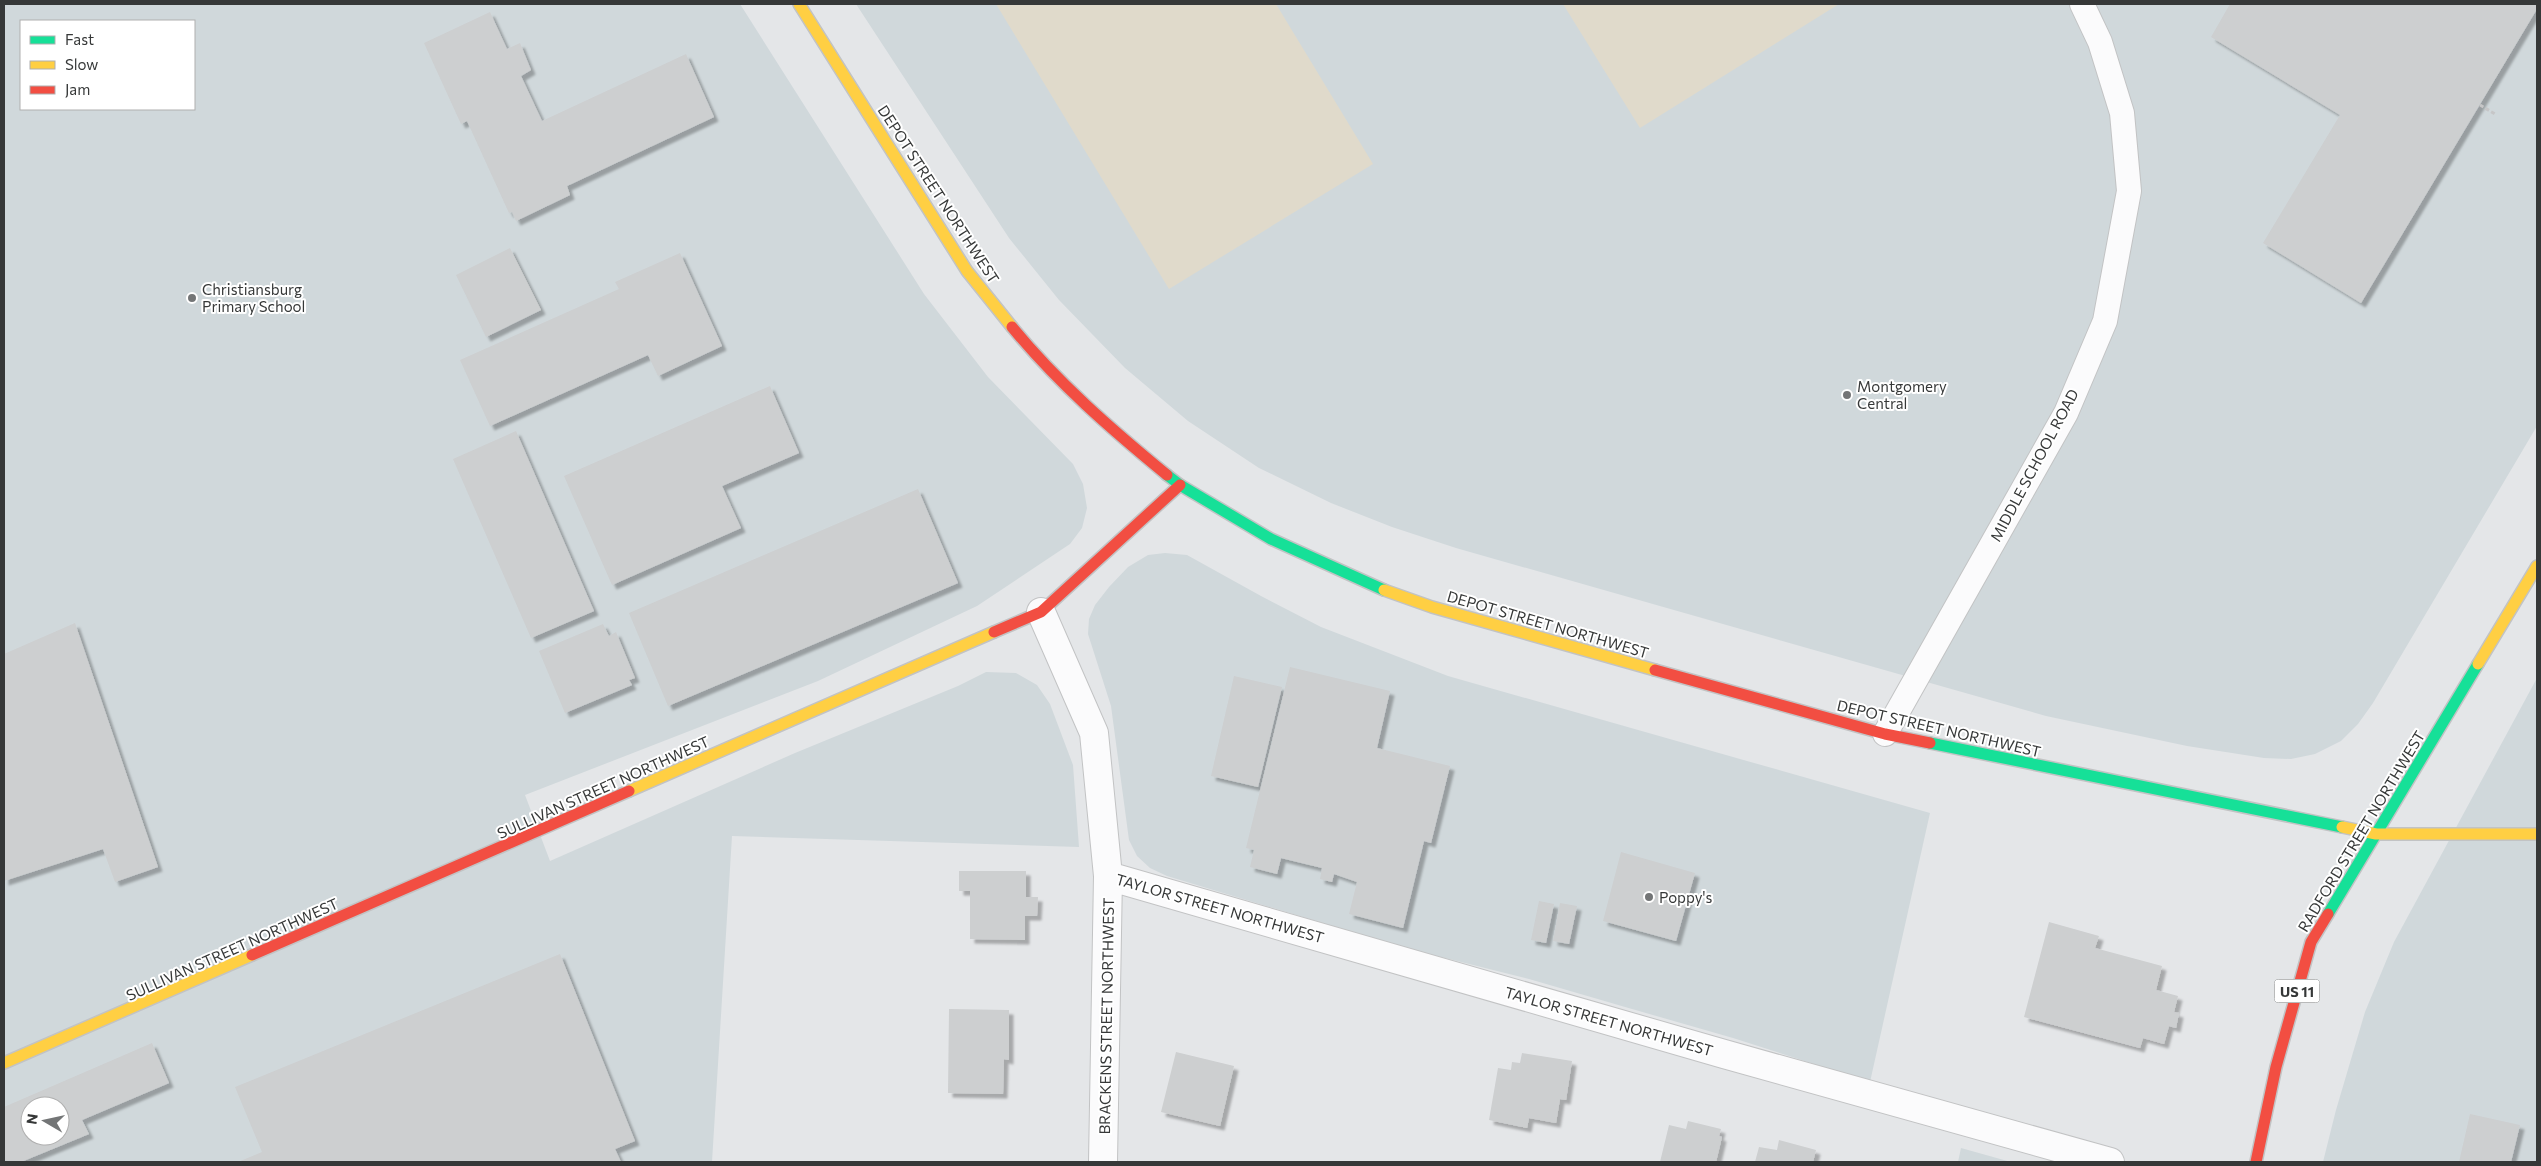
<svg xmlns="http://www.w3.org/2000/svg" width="2541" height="1166" font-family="Commissioner,sans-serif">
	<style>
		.built { fill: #d0d8db; fill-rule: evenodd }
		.green { fill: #e0dacb }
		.building { fill: #cdcfd0; fill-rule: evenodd; filter: url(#shadow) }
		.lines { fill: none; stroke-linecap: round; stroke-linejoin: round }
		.lane-casing { stroke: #c2c3c4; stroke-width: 26 }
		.street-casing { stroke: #c2c3c4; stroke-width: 30 }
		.fast-casing { stroke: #c2c3c4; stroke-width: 14 }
		.slow-casing { stroke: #c2c3c4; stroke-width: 14 }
		.jam-casing { stroke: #c2c3c4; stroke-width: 14 }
		.path { stroke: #c6c6c7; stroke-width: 3; stroke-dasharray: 4 2.5; stroke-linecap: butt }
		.lane { stroke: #fbfbfc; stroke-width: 24 }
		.street { stroke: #fbfbfc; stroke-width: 28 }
		.fast { stroke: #16e098; stroke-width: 11 }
		.slow { stroke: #ffcf43; stroke-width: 11 }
		.jam { stroke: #f24e42; stroke-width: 11 }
		.poi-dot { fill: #737576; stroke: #fff; stroke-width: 2 }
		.labels { text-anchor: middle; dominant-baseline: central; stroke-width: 4; stroke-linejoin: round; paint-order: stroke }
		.shield { fill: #fff; stroke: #727474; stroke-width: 1 }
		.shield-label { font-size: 14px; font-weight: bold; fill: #363838 }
		.street-label { font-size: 15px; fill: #363838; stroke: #fff }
		.poi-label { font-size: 15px; fill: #363838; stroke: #fff; text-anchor: start }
	</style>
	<defs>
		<filter id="shadow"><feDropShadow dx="4.5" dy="4.5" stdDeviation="1" flood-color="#0004"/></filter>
	</defs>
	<rect width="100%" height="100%" fill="#e4e6e8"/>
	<path class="built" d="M 4,4 L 740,4 L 924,294 L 988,377 L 1073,464 L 1083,484 L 1087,508 L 1082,528 L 1070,544 L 977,606 L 818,681 L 525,795 L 550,861 L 795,753 L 958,686 L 986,672 L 1016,673 L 1037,685 L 1050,704 L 1073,765 L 1079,847 L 732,836 L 712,1162 L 4,1162 ZM 21,21 L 194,21 L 194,109 L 21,109 ZM 30,1106 L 60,1106 L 60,1136 L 30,1136 Z
		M 856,4 L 2537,4 L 2537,426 L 2373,703 L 2358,724 L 2341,741 L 2315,754 L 2291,759 L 2264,758 L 2187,746 L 2046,716 L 1456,548 L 1392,527 L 1331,503 L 1259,468 L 1188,421 L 1125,368 L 1059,300 L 1009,238 Z
		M 1165,553 L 1187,555 L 1261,596 L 1321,627 L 1448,676 L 1930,813 L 1870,1082 L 1733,1038 L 1632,1009 L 1529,979 L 1409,949 L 1167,876 L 1150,868 L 1137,856 L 1129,840 L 1111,706 L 1088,634 L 1089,619 L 1095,605 L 1109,587 L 1128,567 L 1148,555 Z
		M 2537,678 L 2537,1162 L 2323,1162 L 2336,1110 L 2365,1012 L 2394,942 Z
		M 1961,1148 L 2011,1162 L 1958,1162 Z"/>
	<path class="green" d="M 996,4 L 1276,4 L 1373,164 L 1169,289 Z
		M 1563,4 L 1839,4 L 1640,128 Z"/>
	<path class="building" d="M 2230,4 L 2537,4 L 2537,9 L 2361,303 L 2263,243 L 2340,115 L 2211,37 Z
		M 490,12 L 507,49 L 520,43 L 531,70 L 521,76 L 542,121 L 686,54 L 714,117 L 567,186 L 570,195 L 516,221 L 512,212 L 509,213 L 467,121 L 461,124 L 424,43 Z
		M 510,248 L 541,310 L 486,337 L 456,275 Z
		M 680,253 L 722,346 L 658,376 L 648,355 L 490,426 L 460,360 L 619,289 L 615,282 Z
		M 770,386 L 799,453 L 722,486 L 741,528 L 612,585 L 564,476 Z
		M 516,431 L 594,611 L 531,638 L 453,459 Z
		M 918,489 L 958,583 L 668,706 L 629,613 Z
		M 75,623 L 158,867 L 115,882 L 103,849 L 4,881 L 4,654 Z
		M 603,624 L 609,636 L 616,632 L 635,678 L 629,680 L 632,685 L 565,713 L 539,651 Z
		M 1290,667 L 1390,691 L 1377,748 L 1450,766 L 1431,843 L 1424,841 L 1403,928 L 1349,914 L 1357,882 L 1334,874 L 1332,882 L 1320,879 L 1322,868 L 1281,858 L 1277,874 L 1250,867 L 1254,850 L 1246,848 Z
		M 1234,676 L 1282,687 L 1258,787 L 1211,776 Z
		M 1621,852 L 1695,873 L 1676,941 L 1603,921 Z
		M 959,871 L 1026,871 L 1026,897 L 1038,897 L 1037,916 L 1025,916 L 1025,940 L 970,939 L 970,891 L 959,891 Z
		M 1539,901 L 1554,904 L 1546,943 L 1531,940 Z
		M 1560,903 L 1577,906 L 1569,944 L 1553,941 Z
		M 2049,922 L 2099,936 L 2095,948 L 2162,966 L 2156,990 L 2178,996 L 2174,1012 L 2179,1013 L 2176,1028 L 2169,1026 L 2164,1044 L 2143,1038 L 2140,1048 L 2024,1017 Z
		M 560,954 L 635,1141 L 615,1149 L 621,1162 L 238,1162 L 262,1152 L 235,1087 Z
		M 949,1009 L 1009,1010 L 1009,1060 L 1004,1059 L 1003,1094 L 948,1093 Z
		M 152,1043 L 169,1083 L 82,1120 L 89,1134 L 21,1162 L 4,1162 L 4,1107 ZM 30,1106 L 60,1106 L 60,1136 L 30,1136 Z
		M 1176,1052 L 1234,1066 L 1220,1126 L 1161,1112 Z
		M 1522,1053 L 1572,1061 L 1566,1100 L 1560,1099 L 1556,1123 L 1529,1118 L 1527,1128 L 1489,1120 L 1498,1068 L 1511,1070 L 1512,1062 L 1520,1063 Z
		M 2470,1114 L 2520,1125 L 2511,1162 L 2459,1162 Z
		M 1688,1121 L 1721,1129 L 1719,1136 L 1722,1137 L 1716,1162 L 1660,1162 L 1669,1125 L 1686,1129 Z
		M 1779,1140 L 1816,1150 L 1813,1162 L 1755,1162 L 1759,1147 L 1777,1150 Z"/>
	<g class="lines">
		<g class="lane-casing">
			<path id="lane" d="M 1885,734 L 2066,413 L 2105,321 L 2129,191 L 2122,113 L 2100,42 L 2082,4"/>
		</g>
		<g class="street-casing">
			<path id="street" d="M 1041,612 L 1094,733 L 1108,876 L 1103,1162
				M 1108,876 L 1724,1054 L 2110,1162"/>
		</g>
		<g class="fast-casing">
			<path id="fast" d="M 1167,475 L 1180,485 L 1271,539 L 1384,590
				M 1930,743 L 2342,827
				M 2328,914 L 2478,664"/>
		</g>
		<g class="slow-casing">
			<path id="slow" d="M 799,4 L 967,271 L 1012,327
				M 1384,590 L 1432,607 L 1655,670
				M 2478,664 L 2537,566
				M 629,791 L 994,632
				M 2342,827 L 2376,834 L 2537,834
				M 4,1063 L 252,955"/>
		</g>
		<g class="jam-casing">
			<path id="jam" d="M 1012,327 C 1058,383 1111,429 1167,475
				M 994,632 L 1041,612 L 1180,485
				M 1655,670 L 1885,734 L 1930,743
				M 252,955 L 629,791
				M 2256,1162 L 2276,1067 L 2311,942 L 2328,914"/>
		</g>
		<path class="path" d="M 2480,105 L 2495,114"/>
		<use href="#lane" class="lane"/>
		<use href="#street" class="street"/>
		<use href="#fast" class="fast"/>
		<use href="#slow" class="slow"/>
		<use href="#jam" class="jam"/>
	</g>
	<g class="poi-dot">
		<circle cx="192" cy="298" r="5"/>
		<circle cx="1847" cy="395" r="5"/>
		<circle cx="1649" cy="897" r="5"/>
	</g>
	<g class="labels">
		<rect class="shield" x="2274.5" y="979.5" width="45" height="23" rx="4"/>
		<g class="shield-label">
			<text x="2297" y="991">US 11</text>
		</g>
		<g class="street-label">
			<text transform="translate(939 194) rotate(57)">DEPOT STREET NORTHWEST</text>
			<text transform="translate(2034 465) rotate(-62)">MIDDLE SCHOOL ROAD</text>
			<text transform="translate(1548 624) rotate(16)">DEPOT STREET NORTHWEST</text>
			<text transform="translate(1939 728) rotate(13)">DEPOT STREET NORTHWEST</text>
			<text transform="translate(603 787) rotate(-24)">SULLIVAN STREET NORTHWEST</text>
			<text transform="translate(2361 831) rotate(-59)">RADFORD STREET NORTHWEST</text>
			<text transform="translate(1220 908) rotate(16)">TAYLOR STREET NORTHWEST</text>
			<text transform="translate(232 949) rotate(-24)">SULLIVAN STREET NORTHWEST</text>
			<text transform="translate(1106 1016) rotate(-89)">BRACKENS STREET NORTHWEST</text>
			<text transform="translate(1609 1021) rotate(16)">TAYLOR STREET NORTHWEST</text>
		</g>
		<g class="poi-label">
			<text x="202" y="289">Christiansburg<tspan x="202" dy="17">Primary School</tspan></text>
			<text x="1857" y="386">Montgomery<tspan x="1857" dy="17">Central</tspan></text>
			<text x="1659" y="897">Poppy's</text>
		</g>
	</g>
	<rect width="2541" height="1166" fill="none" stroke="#363838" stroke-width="10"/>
	<rect x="20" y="20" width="175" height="90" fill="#ffffff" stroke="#afafaf"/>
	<rect x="30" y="36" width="25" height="8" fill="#16e098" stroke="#afafaf"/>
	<text x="65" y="45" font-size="15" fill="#363838">Fast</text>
	<rect x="30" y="61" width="25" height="8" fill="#ffcf43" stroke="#afafaf"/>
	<text x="65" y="70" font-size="15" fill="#363838">Slow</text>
	<rect x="30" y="86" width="25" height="8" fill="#f24e42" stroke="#afafaf"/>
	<text x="65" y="95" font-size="15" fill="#363838">Jam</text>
	<g transform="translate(45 1121) rotate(279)"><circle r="24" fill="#ffffff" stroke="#afafaf"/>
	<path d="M0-4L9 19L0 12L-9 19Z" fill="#737576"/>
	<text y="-8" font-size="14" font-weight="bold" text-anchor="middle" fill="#363838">N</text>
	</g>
</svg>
